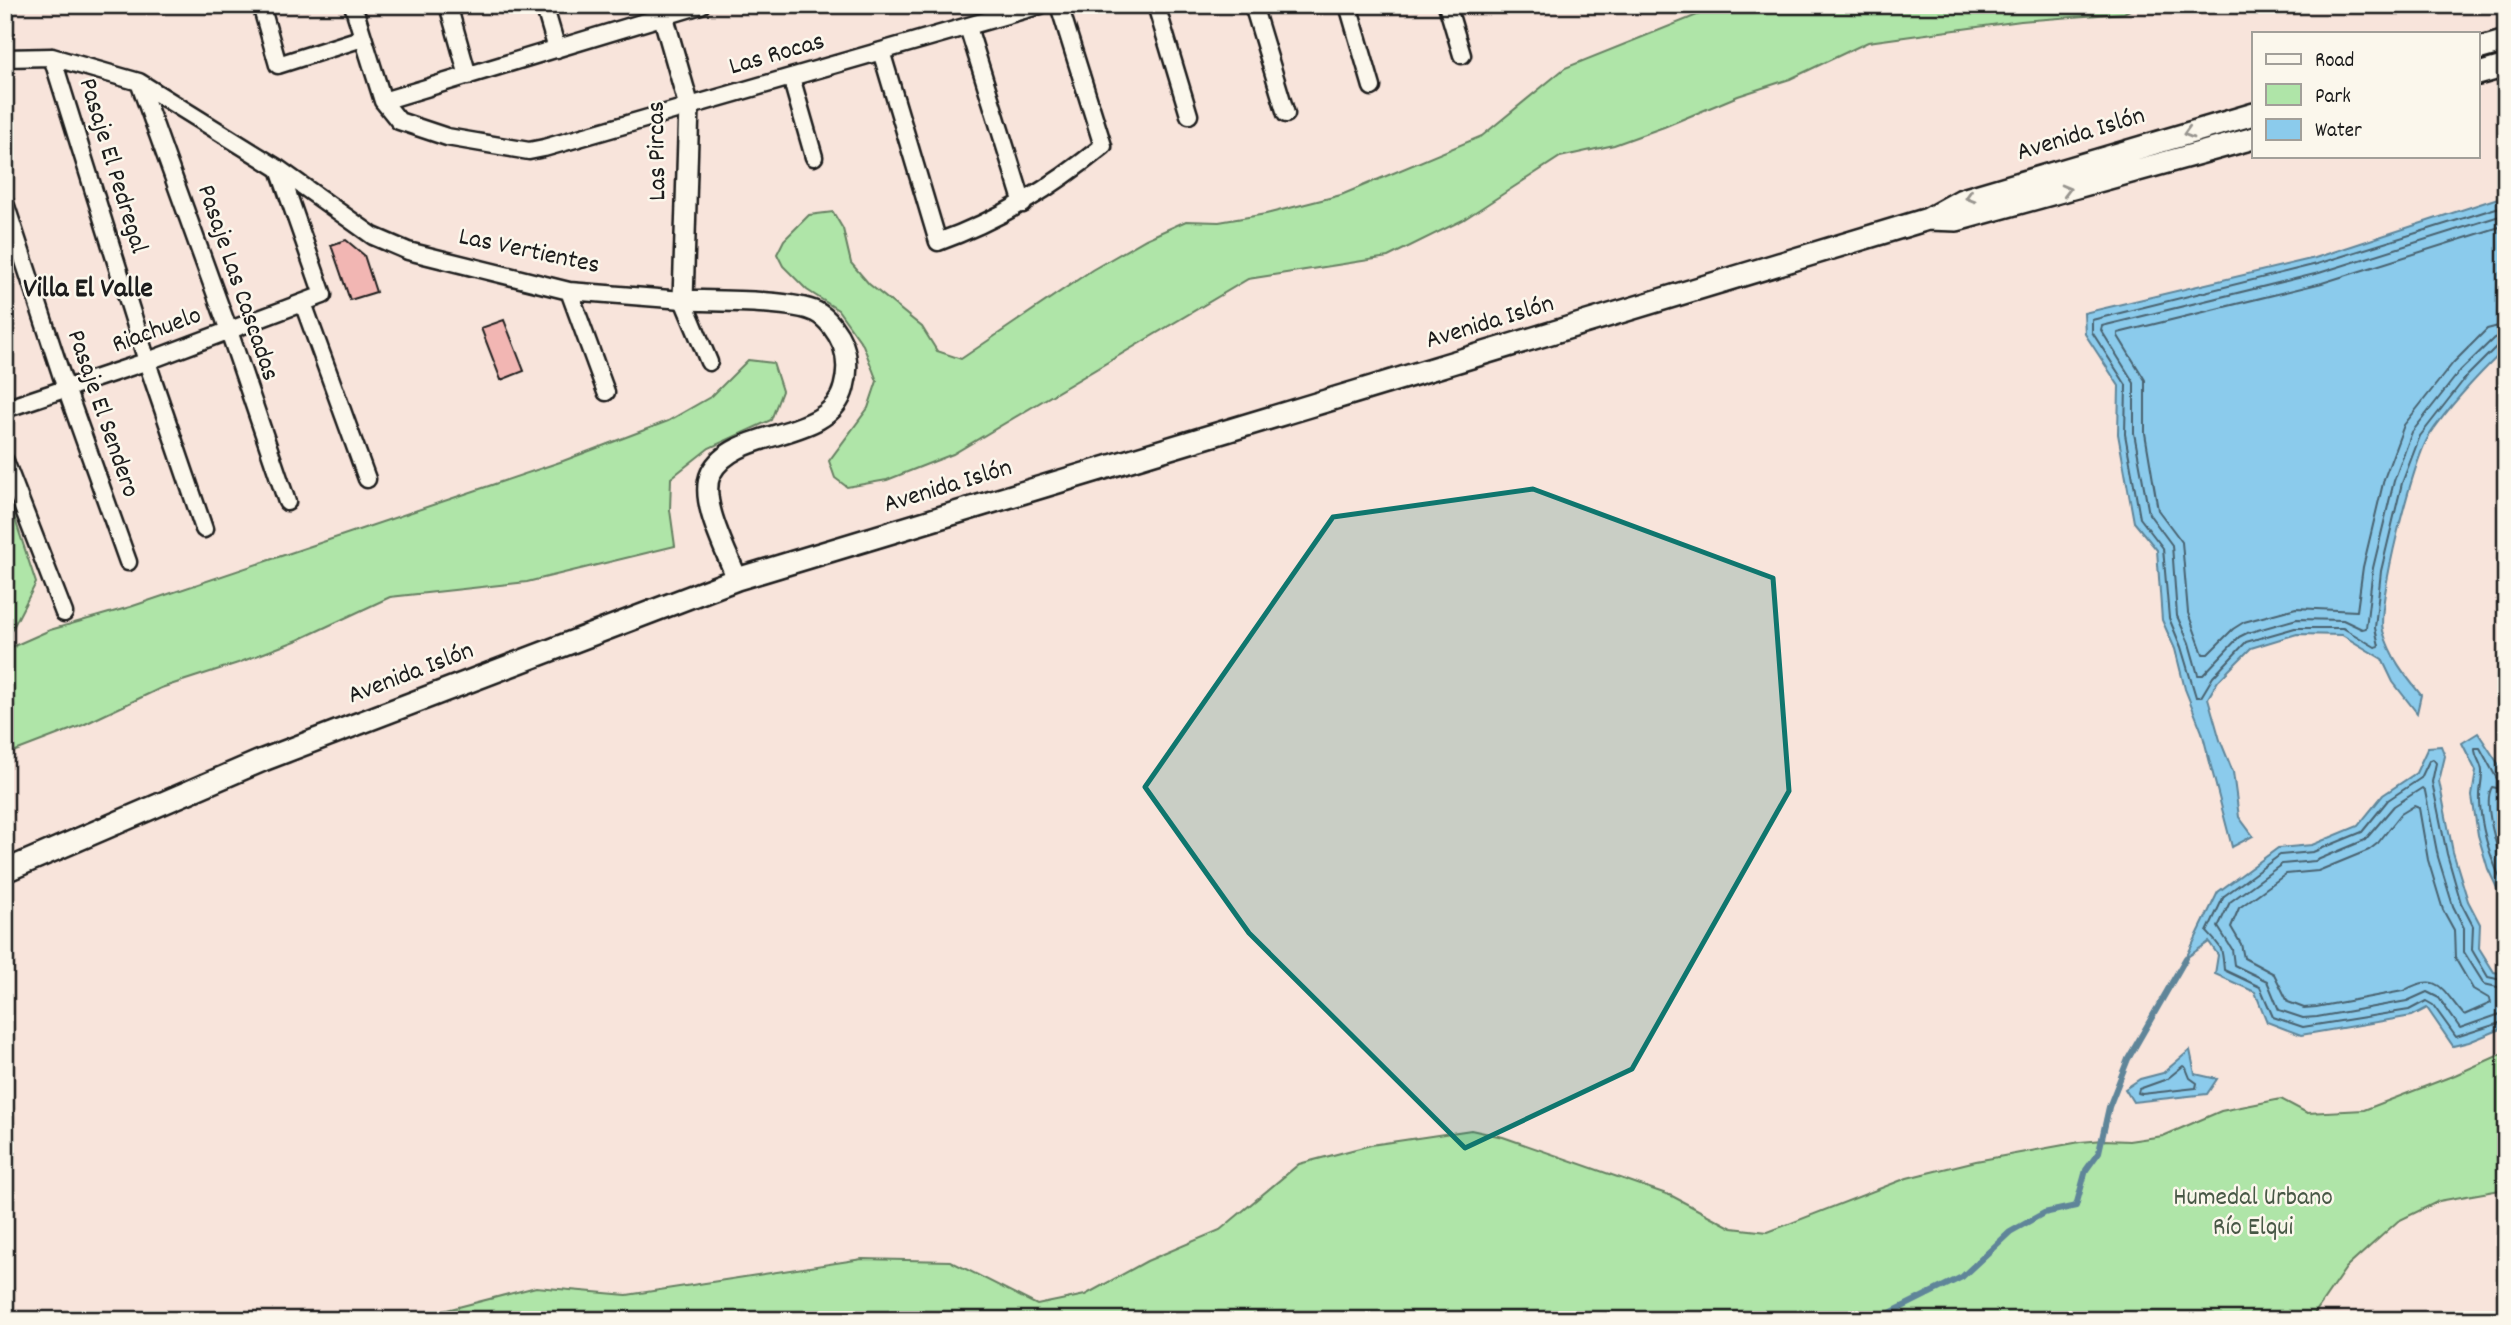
<svg xmlns="http://www.w3.org/2000/svg" width="2511" height="1325" font-family="Dekko,sans-serif">
	<style>
		.green { fill: #afe5a8; stroke: #668062; stroke-width: 2 }
		.water { fill: #8bcbec; stroke: #5f8599; stroke-width: 2 }
		.lines { fill: none; stroke-linecap: round; stroke-linejoin: round }
		.shore { stroke: #48626f; stroke-width: 2 }
		.stream { stroke: #5f8599; stroke-width: 6 }
		.building { fill: #f2b6b3; stroke: #1c1c1c; stroke-width: 2 }
		.minor-casing { stroke: #1c1c1c; stroke-width: 21 }
		.tertiary-casing { stroke: #1c1c1c; stroke-width: 24 }
		.secondary-casing { stroke: #1c1c1c; stroke-width: 26 }
		.minor { stroke: #fbf7ec; stroke-width: 16 }
		.tertiary { stroke: #fbf7ec; stroke-width: 19 }
		.secondary { stroke: #fbf7ec; stroke-width: 21 }
		.oneway { stroke: #97948e }
		.marked { fill: #0f766e; fill-opacity: 0.2; stroke: #0f766e; stroke-width: 5; stroke-linejoin: round }
		.labels { text-anchor: middle; dominant-baseline: central; stroke-width: 5; stroke-linejoin: round; paint-order: stroke }
		.street-label { font-size: 26px; fill: #1c1c1c; stroke: #fbf7ec }
		.park-label { font-size: 26px; fill: #485846; stroke: #fbf7ec }
		.neighbourhood-label { font-size: 28px; font-weight: bold; fill: #1c1c1c; stroke: #fbf7ec }
	</style>
	<rect width="100%" height="100%" fill="#f8e4db"/>
	<filter id="ink" filterUnits="userSpaceOnUse"><feTurbulence type="fractalNoise" baseFrequency=".0143" numOctaves="2"/><feDisplacementMap in="SourceGraphic" scale="14" xChannelSelector="R" yChannelSelector="G"/><feConvolveMatrix kernelMatrix="1 2 1 2 8 2 1 2 1" color-interpolation-filters="sRGB"/></filter>
	<g filter="url(#ink)">
		<path class="green" d="M 1722,5 L 2139,5 L 2124,13 L 2021,21 L 1868,42 L 1790,79 L 1738,96 L 1664,127 L 1614,145 L 1560,157 L 1463,220 L 1388,257 L 1248,279 L 953,454 L 887,480 L 847,487 L 835,478 L 829,461 L 868,408 L 877,381 L 863,345 L 838,310 L 807,290 L 783,266 L 777,254 L 784,240 L 809,215 L 833,212 L 843,229 L 851,263 L 869,284 L 922,327 L 937,351 L 961,359 L 1092,270 L 1146,239 L 1186,221 L 1219,222 L 1266,214 L 1341,195 L 1482,136 L 1565,68 Z
			M 748,360 L 773,363 L 782,391 L 771,420 L 709,448 L 671,478 L 670,510 L 675,546 L 527,582 L 390,597 L 298,640 L 238,663 L 161,688 L 83,725 L 5,755 L 5,650 L 50,630 L 130,607 L 563,461 L 668,421 L 712,396 Z
			M 5,489 L 36,583 L 5,643 Z
			M 2506,1052 L 2506,1189 L 2439,1201 L 2398,1221 L 2346,1268 L 2310,1320 L 408,1320 L 536,1287 L 627,1295 L 862,1259 L 950,1261 L 1037,1305 L 1085,1295 L 1147,1261 L 1220,1230 L 1299,1164 L 1371,1145 L 1471,1130 L 1503,1137 L 1672,1196 L 1732,1228 L 1768,1232 L 1907,1178 L 1976,1161 L 2080,1142 L 2104,1140 L 2129,1141 L 2163,1136 L 2221,1111 L 2281,1099 L 2307,1113 L 2364,1110 L 2455,1075 Z"/>
		<path class="water" d="M 2498,198 L 2506,198 L 2506,348 C 2478,375 2451,403 2429,436 C 2413,460 2376,606 2383,631 C 2391,658 2404,674 2421,695 L 2417,713 L 2393,682 L 2382,659 L 2342,635 L 2297,634 L 2251,648 L 2218,681 L 2208,698 L 2220,740 L 2233,772 L 2239,817 L 2253,836 L 2232,847 L 2202,732 L 2185,689 L 2175,649 L 2162,620 L 2157,550 L 2134,522 L 2118,434 L 2119,386 L 2085,334 L 2084,313 L 2315,258 Z
			M 2478,733 L 2499,765 L 2506,783 L 2506,907 L 2488,869 L 2478,835 L 2472,796 L 2476,771 L 2462,743 Z
			M 2441,746 L 2445,756 L 2439,781 L 2453,852 L 2468,901 L 2480,924 L 2479,948 L 2494,972 L 2506,974 L 2506,1027 L 2469,1042 L 2453,1046 L 2427,1008 L 2412,1016 L 2301,1035 L 2267,1022 L 2255,992 L 2215,974 L 2218,955 L 2209,942 L 2186,958 L 2218,892 L 2278,848 L 2312,845 L 2358,826 L 2383,795 L 2416,773 L 2428,747 Z
			M 2190,1050 L 2195,1074 L 2217,1079 L 2207,1094 L 2133,1102 L 2125,1089 L 2140,1079 L 2163,1073 Z"/>
		<g class="lines">
			<path class="shore" d="M 2506,205 L 2317,264 L 2092,320 L 2092,332 L 2126,385 L 2125,434 L 2140,518 L 2163,548 L 2169,618 L 2181,647 L 2196,697 L 2201,697 L 2213,677 L 2246,642 L 2295,628 L 2343,628 L 2375,647 L 2379,646 L 2375,628 L 2381,571 L 2402,483 L 2420,436 L 2466,377 L 2498,345 L 2506,343
				M 2506,214 L 2319,273 L 2102,326 L 2101,330 L 2134,383 L 2134,433 L 2149,514 L 2172,545 L 2177,616 L 2189,643 L 2198,675 L 2203,675 L 2239,637 L 2247,633 L 2297,619 L 2343,620 L 2362,629 L 2366,628 L 2373,568 L 2394,481 L 2412,432 L 2460,371 L 2494,338 L 2506,334
				M 2506,225 L 2322,283 L 2118,333 L 2118,336 L 2145,380 L 2145,433 L 2158,510 L 2182,542 L 2188,613 L 2203,654 L 2208,654 L 2233,629 L 2244,622 L 2296,608 L 2357,611 L 2363,567 L 2384,479 L 2404,425 L 2453,363 L 2487,329 L 2506,324
				M 2506,782 L 2497,779 L 2480,748 L 2475,748 C 2474,757 2483,764 2482,773 C 2482,781 2480,788 2480,795 C 2479,828 2492,862 2506,891
				M 2506,790 L 2492,787 C 2482,803 2498,854 2506,871
				M 2414,806 L 2419,808 L 2428,860 L 2443,910 L 2454,930 L 2455,958 L 2473,989 L 2490,999 L 2491,1003 L 2464,1015 C 2442,991 2440,970 2403,991 L 2316,1007 L 2304,1008 L 2288,1002 L 2274,974 L 2244,958 L 2241,944 L 2231,927 L 2239,908 L 2286,874 L 2318,871 L 2369,850 L 2378,843 L 2401,814 Z
				M 2506,981 L 2488,977 L 2472,950 L 2473,926 L 2461,903 L 2447,854 L 2432,782 L 2436,763 L 2433,759 L 2429,761 L 2421,778 L 2388,800 L 2362,832 L 2313,852 L 2280,855 L 2224,896 L 2207,932 C 2223,949 2222,947 2224,970 L 2260,987 L 2273,1017 L 2303,1027 L 2409,1010 L 2426,1001 L 2433,1005 L 2456,1037 L 2506,1021
				M 2506,989 L 2484,984 L 2464,952 L 2464,928 L 2453,906 L 2438,857 L 2425,791 L 2422,788 L 2394,806 L 2365,840 L 2315,861 L 2282,864 L 2230,902 L 2218,927 L 2232,949 L 2234,965 L 2267,981 L 2279,1010 L 2303,1018 L 2317,1017 L 2407,1001 L 2427,992 L 2439,998 L 2460,1028 L 2506,1012
				M 2183,1066 L 2186,1068 L 2190,1078 L 2197,1083 L 2196,1088 L 2142,1094 L 2138,1093 L 2139,1089 L 2167,1079 Z"/>
			<path class="stream" d="M 1876,1320 L 1962,1277 L 2010,1232 L 2044,1213 L 2076,1206 L 2086,1170 L 2099,1152 L 2109,1107 L 2128,1059 L 2186,958"/>
		</g>
		<path class="building" d="M 346,240 L 364,255 L 376,292 L 350,300 L 331,245 Z
			M 504,320 L 524,371 L 501,380 L 481,328 Z"/>
		<g class="lines">
			<g class="minor-casing">
				<path id="minor" d="M 261,5 L 278,65 L 363,38
					M 353,5 L 383,101 L 399,121 L 447,137 L 529,151 L 544,148 L 1041,5
					M 448,5 L 468,76
					M 544,5 L 557,49
					M 1156,5 L 1189,115
					M 1253,5 L 1286,114
					M 1348,5 L 1372,87
					M 1447,5 L 1462,55
					M 968,27 L 1023,204
					M 881,51 L 938,242 C 1000,220 1052,187 1103,146 L 1059,5
					M 52,57 L 151,374 L 204,529
					M 5,58 L 52,57 L 139,82 L 279,169 L 373,236 L 408,251 L 569,291 L 683,300 L 709,362
					M 791,77 L 814,157
					M 139,82 L 229,331 L 287,502
					M 383,101 L 701,5
					M 5,203 L 62,377 L 128,562
					M 569,291 L 606,392
					M 303,303 L 367,479
					M 5,409 L 148,361 L 323,295 L 279,169
					M 5,461 L 64,613"/>
			</g>
			<g class="tertiary-casing">
				<path id="tertiary" d="M 660,5 L 689,106 L 683,300 C 713,301 793,300 816,312 C 828,318 838,333 843,345 C 848,359 848,372 844,387 C 830,444 736,425 711,473 C 698,500 727,552 737,579"/>
			</g>
			<g class="secondary-casing">
				<path id="secondary" d="M 2478,49 L 2506,41
					M 2478,74 L 2506,66
					M 1928,219 L 1957,220 L 2254,138
					M 5,871 L 263,760 L 737,579 L 1928,219 L 1962,200 L 2254,114"/>
			</g>
			<use href="#minor" class="minor"/>
			<use href="#tertiary" class="tertiary"/>
			<use href="#secondary" class="secondary"/>
		</g>
		<defs><path id="oneway-chevron" d="M-2-3.5L2.5 0L-2 3.5" fill="none" stroke-width="1.6" stroke-linecap="round" stroke-linejoin="round" transform="scale(1.75)"/></defs>
		<g class="oneway">
			<use href="#oneway-chevron" transform="translate(2188 133) rotate(164)"/>
			<use href="#oneway-chevron" transform="translate(2066 190) rotate(-15)"/>
			<use href="#oneway-chevron" transform="translate(1970 197) rotate(163)"/>
		</g>
	</g>
	<path class="marked" d="M 1533,489 L 1773,578 L 1789,791 L 1632,1069 L 1465,1148 L 1249,933 L 1145,787 L 1333,517 Z"/>
	<g class="labels">
		<g class="street-label">
			<text transform="translate(777 55) rotate(-16)">Las Rocas</text>
			<text transform="translate(2081 135) rotate(-17)">Avenida Islón</text>
			<text transform="translate(658 151) rotate(-91)">Las Pircas</text>
			<text transform="translate(112 166) rotate(73)">Pasaje El Pedregal</text>
			<text transform="translate(529 252) rotate(12)">Las Vertientes</text>
			<text transform="translate(237 283) rotate(71)">Pasaje Las Cascadas</text>
			<text transform="translate(1490 323) rotate(-17)">Avenida Islón</text>
			<text transform="translate(157 331) rotate(-20)">Riachuelo</text>
			<text transform="translate(102 414) rotate(71)">Pasaje El Sendero</text>
			<text transform="translate(948 487) rotate(-17)">Avenida Islón</text>
			<text transform="translate(411 674) rotate(-21)">Avenida Islón</text>
		</g>
		<g class="park-label">
			<text x="2253" y="1198">Humedal Urbano<tspan x="2253" dy="30">Río Elqui</tspan></text>
		</g>
		<g class="neighbourhood-label">
			<text x="88" y="291">Villa El Valle</text>
		</g>
	</g>
	<rect width="2511" height="1325" fill="none" stroke="#fbf7ec" stroke-width="28"/>
	<rect x="14" y="14" width="2483" height="1297" fill="none" stroke="#1c1c1c" stroke-width="2.5" filter="url(#ink)"/>
	<rect x="2252" y="32" width="228" height="126" fill="#fbf7ec" stroke="#a29f99" stroke-width="2"/>
	<rect x="2266" y="54" width="35" height="10" fill="#fbf7ec" stroke="#a29f99" stroke-width="2"/>
	<text x="2315" y="66" font-size="21" fill="#1c1c1c">Road</text>
	<rect x="2266" y="84" width="35" height="21" fill="#afe5a8" stroke="#a29f99" stroke-width="2"/>
	<text x="2315" y="102" font-size="21" fill="#1c1c1c">Park</text>
	<rect x="2266" y="119" width="35" height="21" fill="#8bcbec" stroke="#a29f99" stroke-width="2"/>
	<text x="2315" y="136" font-size="21" fill="#1c1c1c">Water</text>
</svg>
